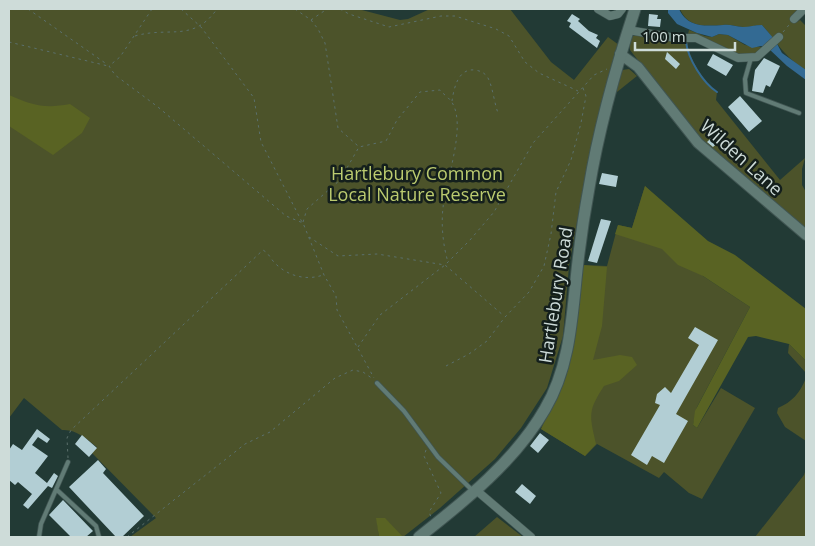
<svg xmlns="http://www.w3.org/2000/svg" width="815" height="546" font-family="'Open Sans',sans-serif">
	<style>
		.green { fill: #4c532a }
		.forest { fill: #596323 }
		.water { fill: #336a93 }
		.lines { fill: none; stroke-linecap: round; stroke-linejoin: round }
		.stream { stroke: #336a93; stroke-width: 2 }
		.building { fill: #b2ced4 }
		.service-casing { stroke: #405552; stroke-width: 5.5 }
		.minor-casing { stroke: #405552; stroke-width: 9 }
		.tertiary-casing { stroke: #405552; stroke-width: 12 }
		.secondary-casing { stroke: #405552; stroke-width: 13 }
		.path { stroke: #5b706c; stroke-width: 1; stroke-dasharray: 2.5 4; stroke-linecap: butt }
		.service { stroke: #617b75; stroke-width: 4 }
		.minor { stroke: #617b75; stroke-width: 8 }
		.tertiary { stroke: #617b75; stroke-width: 10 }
		.secondary { stroke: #617b75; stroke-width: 11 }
		.labels { text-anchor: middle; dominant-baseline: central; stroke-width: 5; stroke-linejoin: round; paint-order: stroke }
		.street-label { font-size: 18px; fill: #cedcd9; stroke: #141f1c }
		.park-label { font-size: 18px; fill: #bbcb6f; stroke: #141f1c }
	</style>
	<rect width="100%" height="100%" fill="#223a35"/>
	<path class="green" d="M 9,9 L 358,9 L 400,20 L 408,19 L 430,9 L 510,9 L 551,62 L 574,80 L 608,37 L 619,45 L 584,184 L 569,266 L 563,336 L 547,388 L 521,428 L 495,459 L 440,508 L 403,537 L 393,537 L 377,519 L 379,537 L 130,537 L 156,518 L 92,453 L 97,447 C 87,439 76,429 62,430 L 24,398 L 9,418 Z
		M 680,9 L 804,9 L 794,19 L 797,22 L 800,20 L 806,26 L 806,70 C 783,56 779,44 762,25 C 755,25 749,28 743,27 C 736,27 730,24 723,25 C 705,26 688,28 680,9 Z
		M 689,30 L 705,36 L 712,37 L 719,34 L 728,35 L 745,45 L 768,48 L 765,51 L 738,58 L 688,38 C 684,52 705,84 717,92 L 716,100 L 780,180 L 805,158 L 802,169 L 802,185 L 806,192 L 806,235 L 714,158 L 630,50 L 630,42 L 633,36 L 652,34 L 687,38 Z
		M 629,69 L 637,76 L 617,92 L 616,90 L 622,70 Z
		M 645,186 L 658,199 L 703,276 L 750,307 L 697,407 L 693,425 L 697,428 L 721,388 L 755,408 L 702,499 L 689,493 L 664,472 L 659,478 L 597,444 L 585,456 L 541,429 L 566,377 L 574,339 L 582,265 L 607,266 L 618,225 L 632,228 Z
		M 789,344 L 806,361 L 806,373 L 788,353 Z
		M 806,378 L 806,441 L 785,427 L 777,413 L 778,408 C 792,402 800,393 806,378 Z
		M 806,469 L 806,537 L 755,537 L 804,475 Z
		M 497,517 L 523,537 L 474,537 Z"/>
	<path class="forest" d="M 9,95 C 32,105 44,109 70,104 L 90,118 L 82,133 L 53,155 L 9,126 Z
		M 645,186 L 708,241 L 735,255 L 806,309 L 806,361 L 789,344 L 756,336 L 748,337 L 697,428 L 693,425 L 695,411 L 750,307 L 703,276 L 678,265 L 662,249 L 615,234 L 618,225 L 632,228 Z
		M 582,265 L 607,267 L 602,326 L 593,360 L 620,355 L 632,357 L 637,365 L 619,381 L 604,386 C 588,411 589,414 596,444 L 585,456 L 541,429 L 566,377 L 574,339 Z
		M 376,518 L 385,518 L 403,537 L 379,537 Z"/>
	<path class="water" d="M 668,9 L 679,9 C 688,28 705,26 723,25 C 730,24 736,27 743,27 C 749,27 755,25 762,25 L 775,40 L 782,53 L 806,70 L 806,80 L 787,66 L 768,48 L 761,46 L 752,48 L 728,35 L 719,34 L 712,37 L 697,33 L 677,24 L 668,13 Z"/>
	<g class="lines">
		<path class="stream" d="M 686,42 C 688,59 703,83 717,92"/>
	</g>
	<path class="building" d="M 572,14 L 580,19 L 578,21 L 589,31 L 598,35 L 596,38 L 600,41 L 597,48 L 569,27 L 571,23 L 567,21 Z
		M 649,14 L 658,15 L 657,19 L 661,19 L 660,27 L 648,26 Z
		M 667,52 L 680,64 L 676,69 L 665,59 Z
		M 713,54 L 733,65 L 726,76 L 707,65 Z
		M 764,58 L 780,66 L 770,87 L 766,85 L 763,93 L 752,91 L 755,70 Z
		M 740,96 L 762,121 L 749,132 L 728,107 Z
		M 716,133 L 722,139 L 713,147 L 707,142 Z
		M 602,173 L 618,176 L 616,187 L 599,184 Z
		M 601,219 L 611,221 L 597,263 L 588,261 Z
		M 695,327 L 718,340 L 676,414 L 688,421 L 664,463 L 652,456 L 647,465 L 631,455 L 660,405 L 655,403 L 657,394 L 665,387 L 671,393 L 699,345 L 688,338 Z
		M 37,429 L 50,439 L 47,443 L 38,437 L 32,445 L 48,456 L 35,473 L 47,483 L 54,473 L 58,476 L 52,488 L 48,486 L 28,509 L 23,505 L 32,494 L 18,482 L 15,485 L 9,480 L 9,450 L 13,444 L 22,450 Z
		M 540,433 L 549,440 L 538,453 L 530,446 Z
		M 82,435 L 97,448 L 89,457 L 75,444 Z
		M 98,460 L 106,469 L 103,473 L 144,516 L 122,537 L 116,537 L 69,487 Z
		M 522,484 L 536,496 L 530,504 L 515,492 Z
		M 63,500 L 93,531 L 86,537 L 71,537 L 49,515 Z"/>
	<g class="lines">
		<g class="service-casing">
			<path id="service" d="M 751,58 L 745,79 L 746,93 L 799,113
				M 377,383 L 404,411 L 438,457 L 472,490
				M 57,490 L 96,526 L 99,537
				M 39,537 L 41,524 L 68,462"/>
		</g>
		<g class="minor-casing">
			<path id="minor" d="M 598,9 L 610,16 L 618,14 L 622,9
				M 794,19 L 804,9
				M 628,30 L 676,38 L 696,38 L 738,58 L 757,57 L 779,37
				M 476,490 L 531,537"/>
		</g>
		<g class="tertiary-casing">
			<path id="tertiary" d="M 620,54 L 638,67 L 698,143 L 806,235"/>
		</g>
		<g class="secondary-casing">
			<path id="secondary" d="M 419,537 C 465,501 516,460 545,409 C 570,367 572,317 577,270 C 580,243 584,215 589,188 C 599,127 616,67 635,9"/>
		</g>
		<path class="path" d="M 28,9 L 108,65
			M 152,9 L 120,57 L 109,66 L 115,75 L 158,107 L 286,216 L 303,223 L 324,275 L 336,296 L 337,310 L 374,378
			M 181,9 L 201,27 L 254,98 L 261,142 L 302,222
			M 295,9 L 311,20 L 318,29 L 325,43 L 338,128 L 358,146
			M 340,9 L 349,14 L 389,27 L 441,16 L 455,16 L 496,29 L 509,36 L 525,62 L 539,73 L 578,91
			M 311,20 L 327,9
			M 783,32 L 789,25
			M 135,36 C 169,26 193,43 217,9
			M 9,42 L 108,66
			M 452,101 C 454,88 458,68 475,70 C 481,71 485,73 488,78 C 493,88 494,102 498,113
			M 303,222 L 307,209 L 340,180 L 359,147 L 386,141 L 397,120 L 420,92 L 440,90 C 443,94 448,97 451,101 C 468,124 445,182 443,208 C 441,224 443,246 448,262
			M 309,237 L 338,256 L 377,254 L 445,265 L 504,316
			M 358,347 L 380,315 L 445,265 L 470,240 L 494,212 L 533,143 L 594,75 L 607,69
			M 446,366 L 469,354 L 487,341 L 505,317 L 529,292 L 544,266 L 551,234 L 556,192 L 571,160 L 581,123 L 586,96 L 583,88
			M 426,450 L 424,456 L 441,493 L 429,512 L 431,517
			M 68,458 L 67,438 L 71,430 L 263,250 C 268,253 270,257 273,261 C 286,276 306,281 323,275
			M 127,537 L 245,444 L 270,432 L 335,378 L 353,370 L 363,372 L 373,379"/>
		<use href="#service" class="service"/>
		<use href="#minor" class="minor"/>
		<use href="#tertiary" class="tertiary"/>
		<use href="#secondary" class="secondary"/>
	</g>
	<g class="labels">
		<g class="street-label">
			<text transform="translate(742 157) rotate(42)">Wilden Lane</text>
			<text transform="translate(555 295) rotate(-81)">Hartlebury Road</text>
		</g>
		<g class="park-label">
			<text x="417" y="173">Hartlebury Common<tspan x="417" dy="21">Local Nature Reserve</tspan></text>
		</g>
	</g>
	<rect width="815" height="546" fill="none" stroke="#cedcd9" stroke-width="20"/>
	<path d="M635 42v8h100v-8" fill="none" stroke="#cedcd9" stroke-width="2.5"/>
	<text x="642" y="42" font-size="15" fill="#cedcd9" stroke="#141f1c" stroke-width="4" paint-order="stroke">100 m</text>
</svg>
